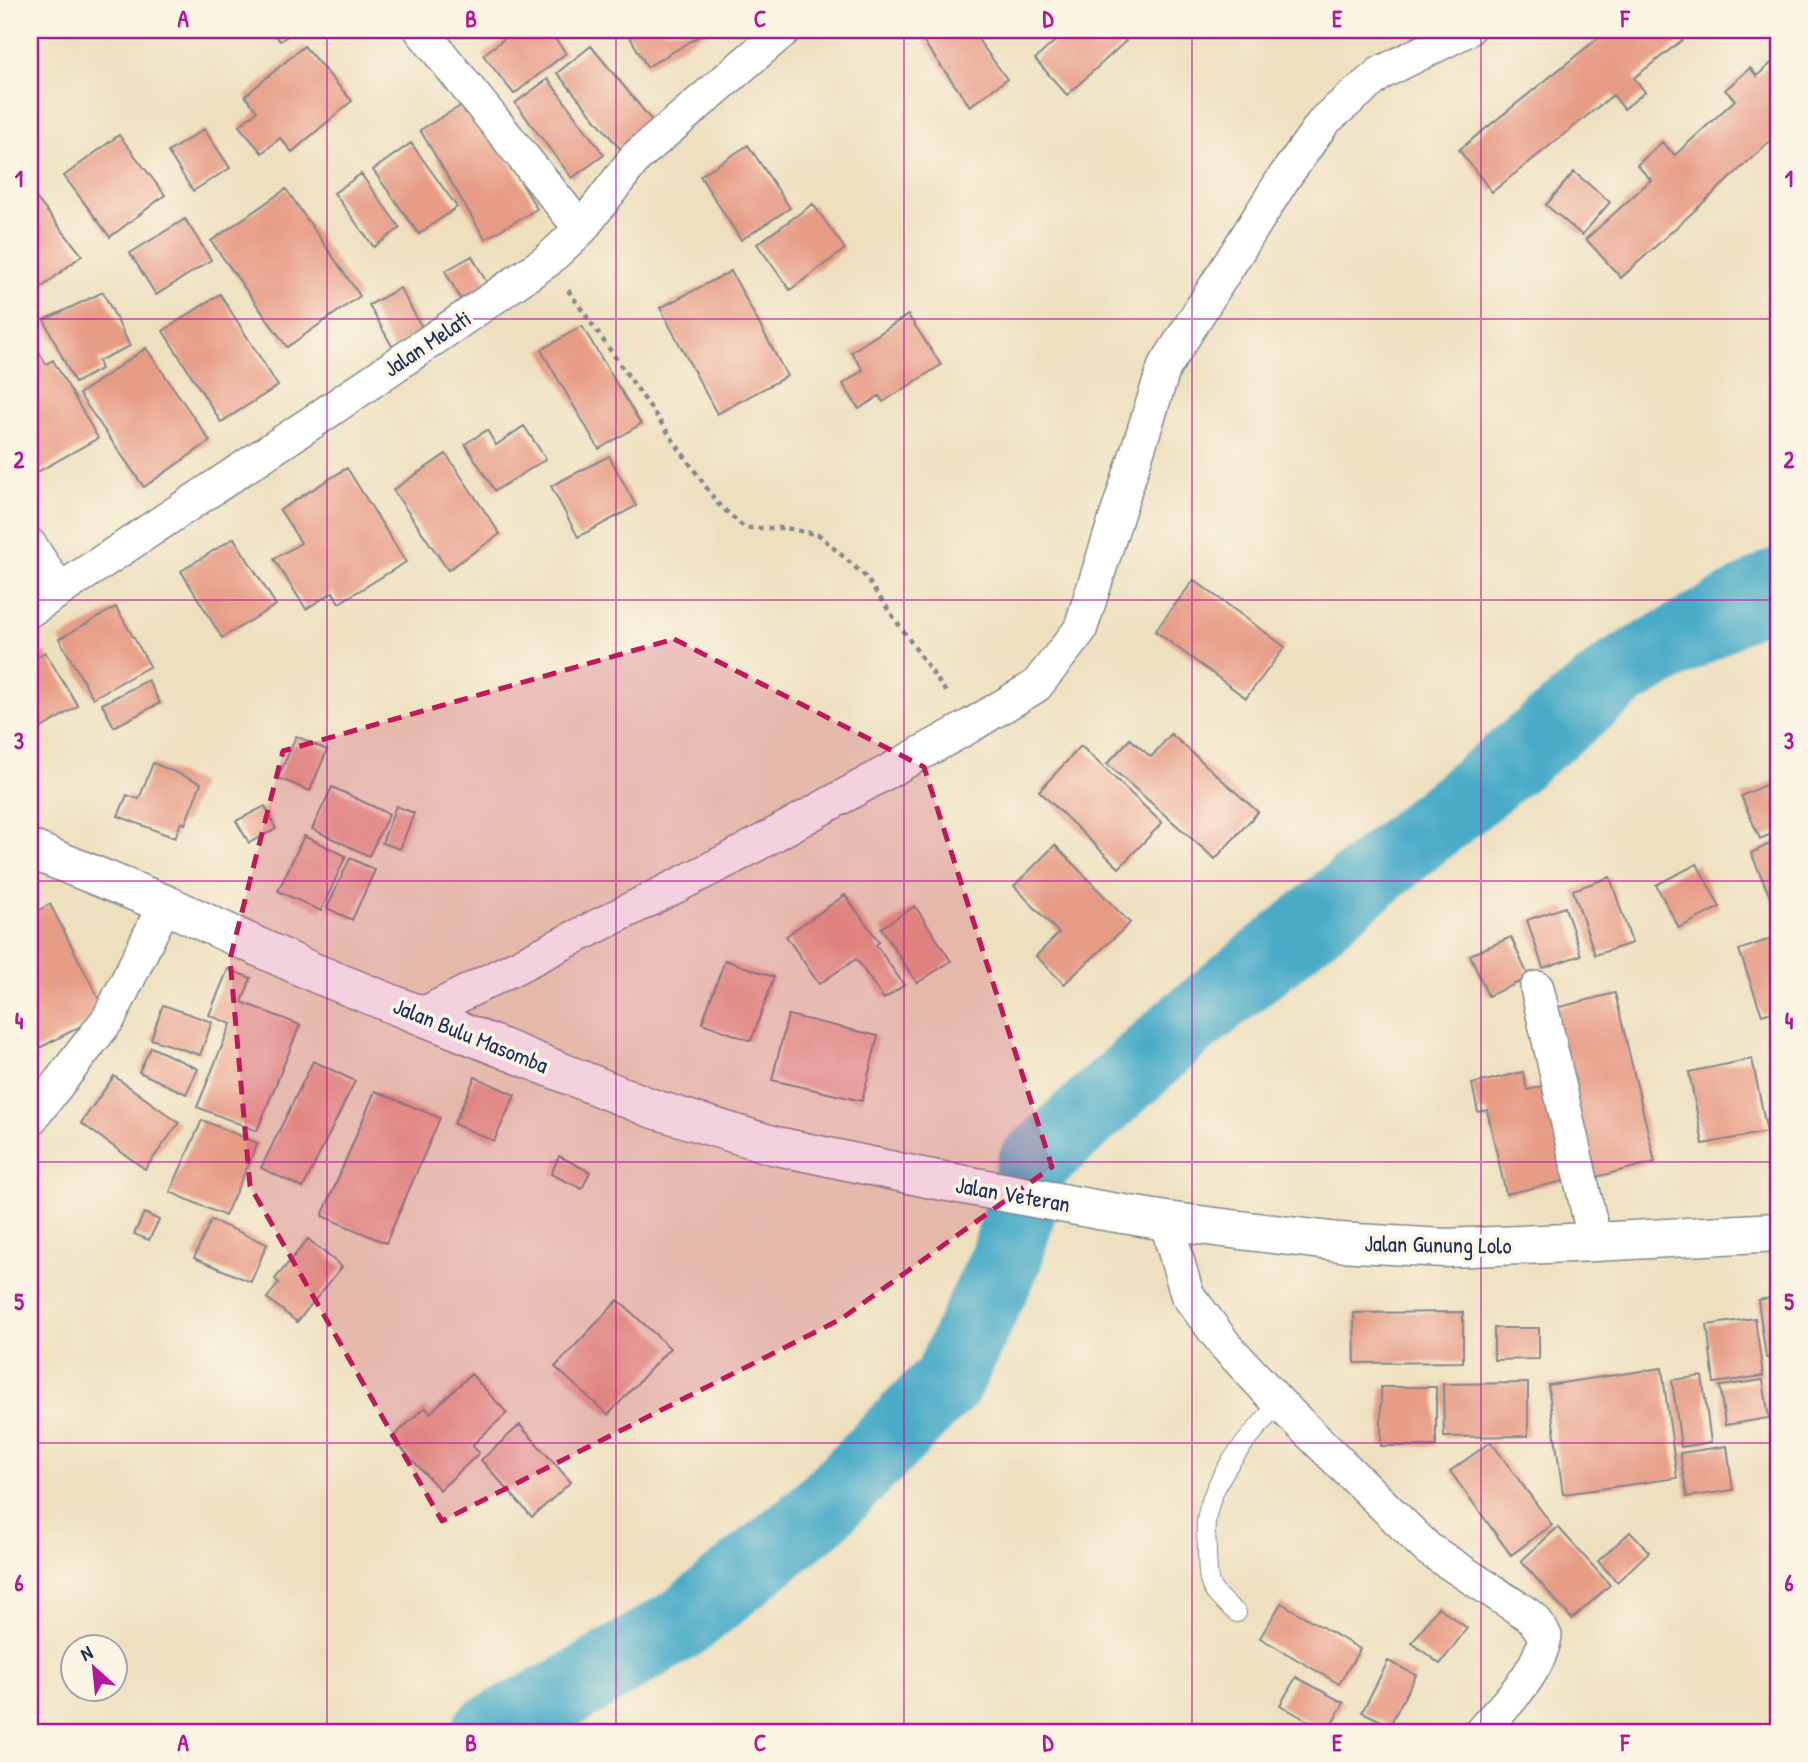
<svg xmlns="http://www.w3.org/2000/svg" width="1808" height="1762" font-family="'Patrick Hand',sans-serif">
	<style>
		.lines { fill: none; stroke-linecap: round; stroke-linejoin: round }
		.river { stroke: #48abc8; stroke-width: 72 }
		.building { fill: #e79c86 }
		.lane-casing { stroke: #84888e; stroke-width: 20 }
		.street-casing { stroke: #84888e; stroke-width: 36 }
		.secondary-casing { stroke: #84888e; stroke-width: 41 }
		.path { stroke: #84888e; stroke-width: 4.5; stroke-dasharray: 5 5; stroke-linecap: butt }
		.lane { stroke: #fff; stroke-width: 18 }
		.street { stroke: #fff; stroke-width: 33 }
		.secondary { stroke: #fff; stroke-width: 38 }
		.marked { fill: #c2185b; fill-opacity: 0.2; stroke: #c2185b; stroke-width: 5; stroke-dasharray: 14 9; stroke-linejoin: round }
		.grid { fill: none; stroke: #b5179e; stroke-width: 2; stroke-opacity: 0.55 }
		.labels { text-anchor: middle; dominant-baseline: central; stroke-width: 7; stroke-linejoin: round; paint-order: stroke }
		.street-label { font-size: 23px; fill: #1b2f5e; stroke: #fcf5e5 }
		.neatline { fill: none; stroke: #b5179e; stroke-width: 2.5 }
		.grid-label { font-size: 23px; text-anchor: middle; font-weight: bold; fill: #b5179e }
	</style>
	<rect width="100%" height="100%" fill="#fcf5e5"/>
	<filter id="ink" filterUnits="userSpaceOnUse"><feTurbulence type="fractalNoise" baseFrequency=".0143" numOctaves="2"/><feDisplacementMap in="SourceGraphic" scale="14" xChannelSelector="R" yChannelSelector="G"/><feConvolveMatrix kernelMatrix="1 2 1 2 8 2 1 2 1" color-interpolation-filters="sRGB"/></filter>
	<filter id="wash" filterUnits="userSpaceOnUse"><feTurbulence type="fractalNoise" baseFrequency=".00686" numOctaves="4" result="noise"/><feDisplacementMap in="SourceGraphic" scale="28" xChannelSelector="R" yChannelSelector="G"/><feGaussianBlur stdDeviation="1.57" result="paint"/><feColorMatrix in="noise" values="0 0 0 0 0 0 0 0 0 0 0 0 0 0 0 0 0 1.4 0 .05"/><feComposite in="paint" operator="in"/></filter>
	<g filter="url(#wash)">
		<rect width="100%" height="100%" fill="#eee0bf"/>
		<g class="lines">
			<path class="river" d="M 487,1732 L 572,1689 L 686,1621 L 816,1515 L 948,1381 L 1006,1259 L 1033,1164 L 1181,1029 L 1622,672 L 1778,584"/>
		</g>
		<g id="blocks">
			<path class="building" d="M 271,30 L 296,30 L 280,41 Z
				M 516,30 L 548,30 L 566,53 L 514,94 L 483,55 Z
				M 626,30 L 710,30 L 647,67 Z
				M 915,30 L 971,30 L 1007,79 L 970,106 Z
				M 1043,30 L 1116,30 L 1126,41 L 1067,95 L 1035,59 L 1054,42 Z
				M 1608,30 L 1695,30 L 1634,78 L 1645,92 L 1624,109 L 1613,95 L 1492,192 L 1459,150 Z
				M 304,46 L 352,101 L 292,152 L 280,138 L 262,153 L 239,126 L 257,111 L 245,96 Z
				M 591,46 L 654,123 L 621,150 L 557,73 Z
				M 1778,57 L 1778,134 L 1621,278 L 1586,239 L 1651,180 L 1637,165 L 1662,142 L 1675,155 L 1735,100 L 1725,90 L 1750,68 L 1757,76 Z
				M 548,79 L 604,155 L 572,178 L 515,103 Z
				M 472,99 L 537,209 L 485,239 L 420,130 Z
				M 204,129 L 230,168 L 193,191 L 168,152 Z
				M 119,135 L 165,195 L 110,237 L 64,176 Z
				M 411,143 L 457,207 L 419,234 L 373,170 Z
				M 748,145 L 790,208 L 741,240 L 700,176 Z
				M 1574,172 L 1610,202 L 1582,235 L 1546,205 Z
				M 361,174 L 400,228 L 374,247 L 334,193 Z
				M 286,189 L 360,296 L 287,347 L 211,241 Z
				M 37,199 L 82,255 L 30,297 L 30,205 Z
				M 813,204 L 845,249 L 790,290 L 757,244 Z
				M 185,219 L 211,260 L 156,295 L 130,253 Z
				M 472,256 L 493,294 L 466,309 L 445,271 Z
				M 731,271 L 787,376 L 717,414 L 660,308 Z
				M 400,288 L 424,331 L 393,348 L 369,305 Z
				M 103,292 L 130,346 L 98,361 L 101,369 L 75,383 L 44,320 Z
				M 220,294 L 278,386 L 221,422 L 163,331 Z
				M 908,315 L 941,365 L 883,402 L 879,396 L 859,409 L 843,384 L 863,370 L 851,352 Z
				M 582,326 L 641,424 L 599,449 L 541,350 Z
				M 34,343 L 46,364 L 53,360 L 98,438 L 32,475 L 30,471 L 30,346 Z
				M 146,348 L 210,441 L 144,487 L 79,394 Z
				M 524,426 L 546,459 L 495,491 L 465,444 L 487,430 L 496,445 Z
				M 446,454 L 500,534 L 448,570 L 393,490 Z
				M 609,456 L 636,506 L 578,537 L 551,486 Z
				M 347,468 L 406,562 L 339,603 L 333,592 L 306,609 L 274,559 L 301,543 L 280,510 Z
				M 234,538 L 276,605 L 222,638 L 181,571 Z
				M 1194,580 L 1285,647 L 1246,698 L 1155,631 Z
				M 116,607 L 150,666 L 93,698 L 59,639 Z
				M 45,652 L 78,706 L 30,735 L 30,661 Z
				M 148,680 L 160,703 L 114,727 L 102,704 Z
				M 1171,734 L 1258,812 L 1215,859 L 1107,764 L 1130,739 L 1151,757 Z
				M 296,736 L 327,750 L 310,791 L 278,778 Z
				M 1081,746 L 1162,823 L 1119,868 L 1039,791 Z
				M 153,763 L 201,783 L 185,824 L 181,822 L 175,838 L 118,816 L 127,795 L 139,799 Z
				M 1778,779 L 1778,831 L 1760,839 L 1741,796 Z
				M 332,787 L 389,814 L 369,856 L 312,829 Z
				M 265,806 L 276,829 L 249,843 L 236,821 Z
				M 396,806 L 414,813 L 400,849 L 382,843 Z
				M 304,836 L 346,856 L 321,911 L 278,891 Z
				M 1778,840 L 1778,915 L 1751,853 Z
				M 1055,845 L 1130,923 L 1064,984 L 1036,956 L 1059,933 L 1014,886 Z
				M 350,858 L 375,870 L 352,920 L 327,908 Z
				M 1697,864 L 1720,907 L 1679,928 L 1656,885 Z
				M 1610,877 L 1632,943 L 1595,955 L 1573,890 Z
				M 845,895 L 879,942 L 876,945 L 904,985 L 884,999 L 856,959 L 819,984 L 786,936 Z
				M 50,904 L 106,1013 L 30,1053 L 30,915 Z
				M 915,906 L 951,961 L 917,983 L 881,928 Z
				M 1565,907 L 1581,955 L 1543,968 L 1527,920 Z
				M 1778,936 L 1778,1010 L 1762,1015 L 1739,950 Z
				M 1511,937 L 1529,978 L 1488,996 L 1470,955 Z
				M 725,960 L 774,977 L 751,1041 L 702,1023 Z
				M 228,969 L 251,978 L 242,1002 L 300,1025 L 257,1131 L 197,1107 L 231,1024 L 209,1015 Z
				M 1615,993 L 1655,1162 L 1592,1178 L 1552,1009 Z
				M 163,1005 L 212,1022 L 200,1055 L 151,1039 Z
				M 788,1015 L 878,1036 L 862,1101 L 772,1080 Z
				M 151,1047 L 198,1069 L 186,1094 L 139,1072 Z
				M 1752,1059 L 1767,1132 L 1703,1144 L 1689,1072 Z
				M 313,1061 L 355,1081 L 303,1188 L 261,1168 Z
				M 1523,1072 L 1527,1090 L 1549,1085 L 1569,1180 L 1506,1194 L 1487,1110 L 1478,1112 L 1472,1084 Z
				M 114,1076 L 179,1123 L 145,1169 L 81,1123 Z
				M 475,1077 L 515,1095 L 494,1141 L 454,1124 Z
				M 375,1091 L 440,1118 L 386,1243 L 322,1216 Z
				M 202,1120 L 258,1143 L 225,1216 L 170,1192 Z
				M 559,1156 L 590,1172 L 582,1189 L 551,1174 Z
				M 144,1213 L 159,1220 L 149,1240 L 134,1234 Z
				M 211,1220 L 267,1244 L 251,1282 L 194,1258 Z
				M 308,1239 L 342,1267 L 297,1322 L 267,1298 L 279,1283 L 275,1279 Z
				M 1778,1297 L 1778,1357 L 1766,1358 L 1758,1300 Z
				M 618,1300 L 670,1348 L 608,1415 L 555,1367 Z
				M 1463,1312 L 1463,1362 L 1355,1363 L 1354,1313 Z
				M 1755,1318 L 1763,1376 L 1714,1383 L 1707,1325 Z
				M 1494,1328 L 1539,1328 L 1539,1359 L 1494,1360 Z
				M 1662,1368 L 1677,1478 L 1563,1494 L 1548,1385 Z
				M 471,1374 L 507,1413 L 472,1445 L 479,1453 L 440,1490 L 392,1438 L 425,1407 L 430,1413 Z
				M 1702,1376 L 1711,1442 L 1681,1447 L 1672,1380 Z
				M 1763,1380 L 1769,1418 L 1725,1425 L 1720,1386 Z
				M 1528,1383 L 1528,1436 L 1444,1437 L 1443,1384 Z
				M 1381,1387 L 1436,1387 L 1436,1446 L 1381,1446 Z
				M 520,1425 L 571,1482 L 532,1517 L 481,1460 Z
				M 1491,1442 L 1552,1525 L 1511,1555 L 1450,1471 Z
				M 1727,1446 L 1733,1490 L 1687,1497 L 1680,1453 Z
				M 1558,1527 L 1610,1585 L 1572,1619 L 1521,1561 Z
				M 1630,1532 L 1649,1552 L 1617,1582 L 1598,1561 Z
				M 1281,1603 L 1360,1649 L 1339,1684 L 1260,1638 Z
				M 1438,1607 L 1467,1628 L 1440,1664 L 1412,1643 Z
				M 1388,1661 L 1416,1675 L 1390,1725 L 1362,1712 Z
				M 1296,1677 L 1344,1703 L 1327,1732 L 1280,1705 Z"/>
		</g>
	</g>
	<g filter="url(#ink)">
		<use href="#blocks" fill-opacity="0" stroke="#84888e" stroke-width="2"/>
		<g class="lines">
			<g class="lane-casing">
				<path id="lane" d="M 1237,1613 C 1207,1589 1208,1587 1207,1549 C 1207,1540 1205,1531 1206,1522 C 1212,1474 1249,1438 1279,1403"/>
			</g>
			<g class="street-casing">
				<path id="street" d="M 421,30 L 581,229
					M 30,545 L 59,590
					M 30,610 L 317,419 L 547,261 L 581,229 L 636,157 L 784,30
					M 1537,988 L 1595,1242
					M 421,1015 L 732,858 L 970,726 L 1036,686 L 1080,630 L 1164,368 L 1283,179 L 1325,120 L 1381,73 L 1467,30
					M 30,1120 L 109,1018 L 165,904
					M 1166,1221 L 1187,1294 L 1226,1346 L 1279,1403 L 1428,1549 L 1533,1618 L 1545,1636 C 1539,1674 1505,1704 1481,1732"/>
			</g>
			<g class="secondary-casing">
				<path id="secondary" d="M 30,849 L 165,904 L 315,973 L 651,1108 L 772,1145 L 927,1178 L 1099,1210 L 1166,1221 L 1339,1242 L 1444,1248 L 1595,1242 L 1778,1232"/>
			</g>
			<path class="path" d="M 568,290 L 718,504 L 745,528 L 786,528 L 819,535 L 864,575 L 948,695"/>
			<use href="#lane" class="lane"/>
			<use href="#street" class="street"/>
			<use href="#secondary" class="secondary"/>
		</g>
	</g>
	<path class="marked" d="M 674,639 L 924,767 L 1052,1167 L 841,1319 L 442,1521 L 250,1186 L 230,959 L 283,751 Z"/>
	<path class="grid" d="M 327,30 L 327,1732M 616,30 L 616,1732M 904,30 L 904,1732M 1192,30 L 1192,1732M 1481,30 L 1481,1732M 30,319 L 1778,319M 30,600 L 1778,600M 30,881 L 1778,881M 30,1162 L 1778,1162M 30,1443 L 1778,1443"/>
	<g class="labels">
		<g class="street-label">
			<text transform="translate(427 343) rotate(-34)">Jalan Melati</text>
			<text transform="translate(471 1035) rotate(22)">Jalan Bulu Masomba</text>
			<text transform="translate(1013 1194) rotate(10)">Jalan Veteran</text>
			<text transform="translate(1438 1244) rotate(1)">Jalan Gunung Lolo</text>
		</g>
	</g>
	<rect width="1808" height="1762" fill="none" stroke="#fcf5e5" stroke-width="77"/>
	<g transform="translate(94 1668) rotate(333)"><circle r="33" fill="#fcf5e5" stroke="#a2a6af" stroke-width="2"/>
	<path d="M0-5L12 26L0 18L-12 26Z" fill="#b5179e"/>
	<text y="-10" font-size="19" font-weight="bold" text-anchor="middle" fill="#1b2f5e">N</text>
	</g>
	<rect x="38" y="38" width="1732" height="1686" class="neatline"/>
	<g class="grid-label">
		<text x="183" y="27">A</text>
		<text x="471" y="27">B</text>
		<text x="760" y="27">C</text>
		<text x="1048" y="27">D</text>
		<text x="1337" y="27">E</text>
		<text x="1625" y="27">F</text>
		<text x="19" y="187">1</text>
		<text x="1789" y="187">1</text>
		<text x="19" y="468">2</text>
		<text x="1789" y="468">2</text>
		<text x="19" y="749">3</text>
		<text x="1789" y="749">3</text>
		<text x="19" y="1029">4</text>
		<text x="1789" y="1029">4</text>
		<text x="19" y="1310">5</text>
		<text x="1789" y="1310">5</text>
		<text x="19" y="1591">6</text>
		<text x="1789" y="1591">6</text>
		<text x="183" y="1751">A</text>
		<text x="471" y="1751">B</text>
		<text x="760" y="1751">C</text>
		<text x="1048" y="1751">D</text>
		<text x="1337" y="1751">E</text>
		<text x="1625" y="1751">F</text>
	</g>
</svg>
